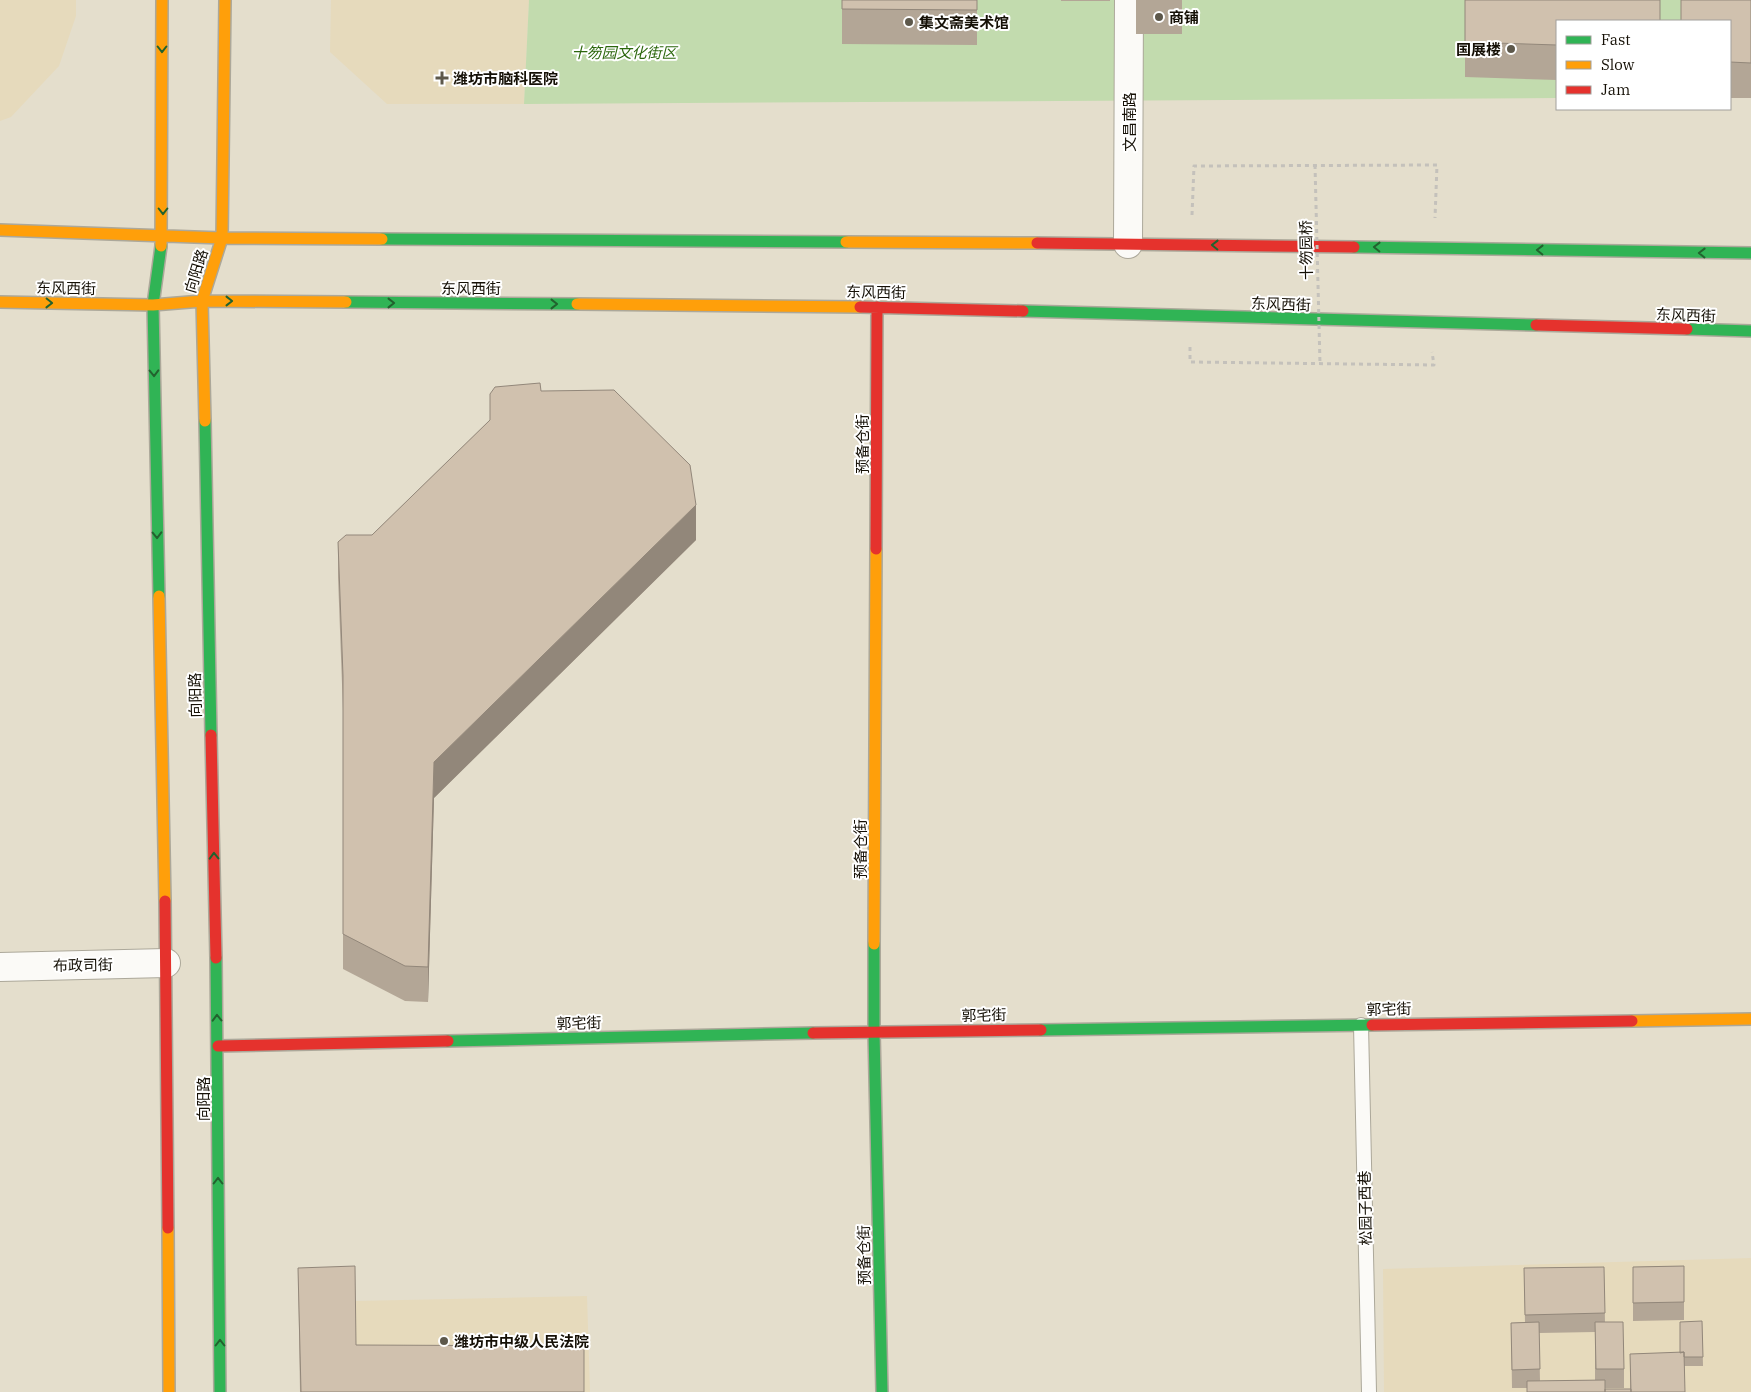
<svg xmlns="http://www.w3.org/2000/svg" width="1751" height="1392" font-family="'IBM Plex Serif','Noto Sans SC',serif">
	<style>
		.built { fill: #e6dabc }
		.green { fill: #c2dbae }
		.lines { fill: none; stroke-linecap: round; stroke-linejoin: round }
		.lane-casing { stroke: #aca89a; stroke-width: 16 }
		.street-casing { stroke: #aca89a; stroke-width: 30 }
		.fast-casing { stroke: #aca89a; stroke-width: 14 }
		.slow-casing { stroke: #aca89a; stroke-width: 14 }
		.jam-casing { stroke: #aca89a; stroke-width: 14 }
		.path { stroke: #c4c1bb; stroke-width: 3; stroke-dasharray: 4 4; stroke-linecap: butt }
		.lane { stroke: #fbfaf7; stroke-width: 14 }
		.street { stroke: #fbfaf7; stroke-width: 28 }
		.fast { stroke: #30b455; stroke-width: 11 }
		.slow { stroke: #ff9f0a; stroke-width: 11 }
		.jam { stroke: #e5322d; stroke-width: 11 }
		.path-bridge { stroke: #c4c1bb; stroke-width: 3; stroke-dasharray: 4 4; stroke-linecap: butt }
		.wall { fill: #b3a696; fill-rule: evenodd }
		.shaded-wall { fill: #92877a }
		.building { fill: #d0c1ae; stroke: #92877a }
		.oneway { stroke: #22622e }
		.poi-dot { fill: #5d584b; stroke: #fff; stroke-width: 2 }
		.labels { text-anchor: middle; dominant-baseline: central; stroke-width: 4; stroke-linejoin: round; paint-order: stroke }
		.poi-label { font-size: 15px; font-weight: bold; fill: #151006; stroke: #fff; text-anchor: start }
		.park-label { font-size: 15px; font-style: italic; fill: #2c670d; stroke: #fff }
		.street-label { font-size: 15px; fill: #151006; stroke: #fff }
	</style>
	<rect width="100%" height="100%" fill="#e4decc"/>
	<path class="built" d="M 0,0 L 76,0 L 76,16 L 59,66 L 11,117 L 0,121 Z
		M 331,0 L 529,0 L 524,104 L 387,104 L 330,52 Z
		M 1751,1258 L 1751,1392 L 1384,1392 L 1383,1269 Z
		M 587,1296 L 590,1392 L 301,1392 L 355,1301 Z"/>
	<path class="green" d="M 529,0 L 1751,0 L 1751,98 L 1730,98 L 1730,21 L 1557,21 L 1557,98 L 524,104 Z"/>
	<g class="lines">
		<g class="lane-casing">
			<path id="lane" d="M 1361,1025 L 1369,1392"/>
		</g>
		<g class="street-casing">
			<path id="street" d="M 1128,244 L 1129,0
				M 0,967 L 166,963"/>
		</g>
		<g class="fast-casing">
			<path id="fast" d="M 382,239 L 846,242
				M 1354,247 L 1751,253
				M 346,302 L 577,304
				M 1023,311 L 1536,325
				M 1687,329 L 1751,331
				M 205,421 L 211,735
				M 159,596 L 153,305 L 161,246
				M 874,944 L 874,1032 L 882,1392
				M 216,958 L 220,1392
				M 1041,1030 L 1372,1025
				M 448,1041 L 813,1033"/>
		</g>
		<g class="slow-casing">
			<path id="slow" d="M 0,230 L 222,238 L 382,239
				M 846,242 L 1037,243
				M 161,246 L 162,0
				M 0,302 L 153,305 L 202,301 L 346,302
				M 577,304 L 860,307
				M 205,421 L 202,301 L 222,238 L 225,0
				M 159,596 L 165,901
				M 874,944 L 876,549
				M 1632,1021 L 1751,1019
				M 168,1228 L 169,1392"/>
		</g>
		<g class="jam-casing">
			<path id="jam" d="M 1037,243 L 1354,247
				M 860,307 L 1023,311
				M 1536,325 L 1687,329
				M 876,549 L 877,307
				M 211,735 L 216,958
				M 165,901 L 168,1228
				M 1372,1025 L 1632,1021
				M 813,1033 L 1041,1030
				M 218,1046 L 448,1041"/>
		</g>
		<path class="path" d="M 1192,215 L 1194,166 L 1437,165 L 1435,218
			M 1190,347 L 1190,362 L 1434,365 L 1432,352"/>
		<use href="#lane" class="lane"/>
		<use href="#street" class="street"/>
		<use href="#fast" class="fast"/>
		<use href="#slow" class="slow"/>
		<use href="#jam" class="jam"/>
		<path class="path-bridge" d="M 1315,165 L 1320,364"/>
	</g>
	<path class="wall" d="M 842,0 L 977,0 L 977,45 L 842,44 Z
		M 1061,0 L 1110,0 L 1110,1 L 1061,1 Z
		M 1136,0 L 1182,0 L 1182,34 L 1136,34 Z
		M 1465,0 L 1557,21 L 1557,80 L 1465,77 Z
		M 1751,0 L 1751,98 L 1730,98 L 1730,21 Z
		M 541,391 L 696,540 L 434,798 L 428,1002 L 405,1001 L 343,969 L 343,711 L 338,577 L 338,542 L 372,535 L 490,420 L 490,394 Z
		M 1684,1266 L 1684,1320 L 1633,1321 L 1633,1267 Z
		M 1604,1267 L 1605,1322 L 1624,1369 L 1624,1388 L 1605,1388 L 1605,1389 L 1630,1389 L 1630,1354 L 1680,1353 L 1702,1321 L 1703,1366 L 1684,1366 L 1685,1392 L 1527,1388 L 1512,1388 L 1511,1323 L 1525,1322 L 1524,1268 ZM 1595,1332 L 1595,1380 L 1540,1381 L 1539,1333 Z
		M 298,1268 L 356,1345 L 584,1392 L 300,1392 Z"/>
	<path class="shaded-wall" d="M 696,505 L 696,540 L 434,798 L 428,1002 L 428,967 L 434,762 Z"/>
	<path class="building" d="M 842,0 L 977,0 L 977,10 L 842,9 Z
		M 1465,0 L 1660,0 L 1660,21 L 1557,21 L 1557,45 L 1465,42 Z
		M 1681,0 L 1751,0 L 1751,63 L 1730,62 L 1730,21 L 1681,21 Z
		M 540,383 L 541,391 L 614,390 L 690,465 L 696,505 L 434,762 L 428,967 L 405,966 L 343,934 L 343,676 L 338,542 L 346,535 L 372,535 L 490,420 L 490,394 L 495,387 Z
		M 355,1266 L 356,1345 L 584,1346 L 584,1392 L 301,1392 L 298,1268 Z
		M 1684,1266 L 1684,1302 L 1633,1303 L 1633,1267 Z
		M 1604,1267 L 1605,1313 L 1525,1315 L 1524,1268 Z
		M 1702,1321 L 1703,1357 L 1684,1357 L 1684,1352 L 1680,1353 L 1680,1322 Z
		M 1539,1322 L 1540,1369 L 1512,1370 L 1511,1323 Z
		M 1595,1322 L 1623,1322 L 1624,1369 L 1596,1369 Z
		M 1684,1352 L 1685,1392 L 1631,1392 L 1630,1354 Z
		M 1605,1380 L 1605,1392 L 1527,1392 L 1527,1381 Z
		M 1605,1389 L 1631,1389 L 1631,1392 L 1605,1392 Z"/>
	<defs><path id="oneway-chevron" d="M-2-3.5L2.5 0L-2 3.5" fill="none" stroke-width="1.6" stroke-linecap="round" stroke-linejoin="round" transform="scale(1.25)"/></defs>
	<g class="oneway">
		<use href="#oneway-chevron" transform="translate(162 49) rotate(90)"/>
		<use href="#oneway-chevron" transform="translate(163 211) rotate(90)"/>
		<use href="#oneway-chevron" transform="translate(1215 245) rotate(-179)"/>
		<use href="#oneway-chevron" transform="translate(1377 247) rotate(-179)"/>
		<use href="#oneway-chevron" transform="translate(1540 250) rotate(-179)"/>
		<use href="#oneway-chevron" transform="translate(1702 253) rotate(-179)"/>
		<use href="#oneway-chevron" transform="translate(229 301)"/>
		<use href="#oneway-chevron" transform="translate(49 303) rotate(1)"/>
		<use href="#oneway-chevron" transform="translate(391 303)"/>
		<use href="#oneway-chevron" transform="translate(554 304)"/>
		<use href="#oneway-chevron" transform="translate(154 373) rotate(89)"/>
		<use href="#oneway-chevron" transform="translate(157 535) rotate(89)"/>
		<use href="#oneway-chevron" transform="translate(214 856) rotate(-91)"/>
		<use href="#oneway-chevron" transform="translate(217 1018) rotate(-91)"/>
		<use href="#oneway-chevron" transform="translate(218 1181) rotate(-90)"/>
		<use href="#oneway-chevron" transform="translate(220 1343) rotate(-90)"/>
	</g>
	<g class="poi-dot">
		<circle cx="1159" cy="17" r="5"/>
		<circle cx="909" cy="22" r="5"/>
		<circle cx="1511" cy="49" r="5"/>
		<path d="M439.5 70.5h5v5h5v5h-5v5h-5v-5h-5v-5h5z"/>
		<circle cx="444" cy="1341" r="5"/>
	</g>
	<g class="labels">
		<g class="poi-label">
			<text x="1169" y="17">商铺</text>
			<text x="919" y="22">集文斋美术馆</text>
			<text x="1501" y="49" text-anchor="end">国展楼</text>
			<text x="453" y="78">潍坊市脑科医院</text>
			<text x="454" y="1341">潍坊市中级人民法院</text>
		</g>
		<g class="park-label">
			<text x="624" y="52">十笏园文化街区</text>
		</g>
		<g class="street-label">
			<text transform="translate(1129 122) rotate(-90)">文昌南路</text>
			<text transform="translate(1306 250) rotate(-91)">十笏园桥</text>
			<text transform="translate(196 271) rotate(-73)">向阳路</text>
			<text transform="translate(66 288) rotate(1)">东风西街</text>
			<text x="471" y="288">东风西街</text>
			<text transform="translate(876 292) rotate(1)">东风西街</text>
			<text transform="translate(1281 304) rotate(2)">东风西街</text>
			<text transform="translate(1686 315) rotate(2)">东风西街</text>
			<text transform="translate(862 444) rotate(-90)">预备仓街</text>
			<text transform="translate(195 695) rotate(-91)">向阳路</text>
			<text transform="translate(860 849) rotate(-90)">预备仓街</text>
			<text transform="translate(83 965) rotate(-1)">布政司街</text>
			<text transform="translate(1389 1009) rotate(-1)">郭宅街</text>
			<text transform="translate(984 1015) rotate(-1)">郭宅街</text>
			<text transform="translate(579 1023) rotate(-1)">郭宅街</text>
			<text transform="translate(203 1099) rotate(-90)">向阳路</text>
			<text transform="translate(1365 1208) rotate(-91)">松园子西巷</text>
			<text transform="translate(864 1255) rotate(-91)">预备仓街</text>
		</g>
	</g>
	<rect x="1556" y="20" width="175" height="90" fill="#ffffff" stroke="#a19f9b"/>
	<rect x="1566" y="36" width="25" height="8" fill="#30b455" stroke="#a19f9b"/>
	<text x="1601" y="45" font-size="15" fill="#151006">Fast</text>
	<rect x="1566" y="61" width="25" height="8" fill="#ff9f0a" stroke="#a19f9b"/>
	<text x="1601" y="70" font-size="15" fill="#151006">Slow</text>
	<rect x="1566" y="86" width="25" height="8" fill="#e5322d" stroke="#a19f9b"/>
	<text x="1601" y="95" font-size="15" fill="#151006">Jam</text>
</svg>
